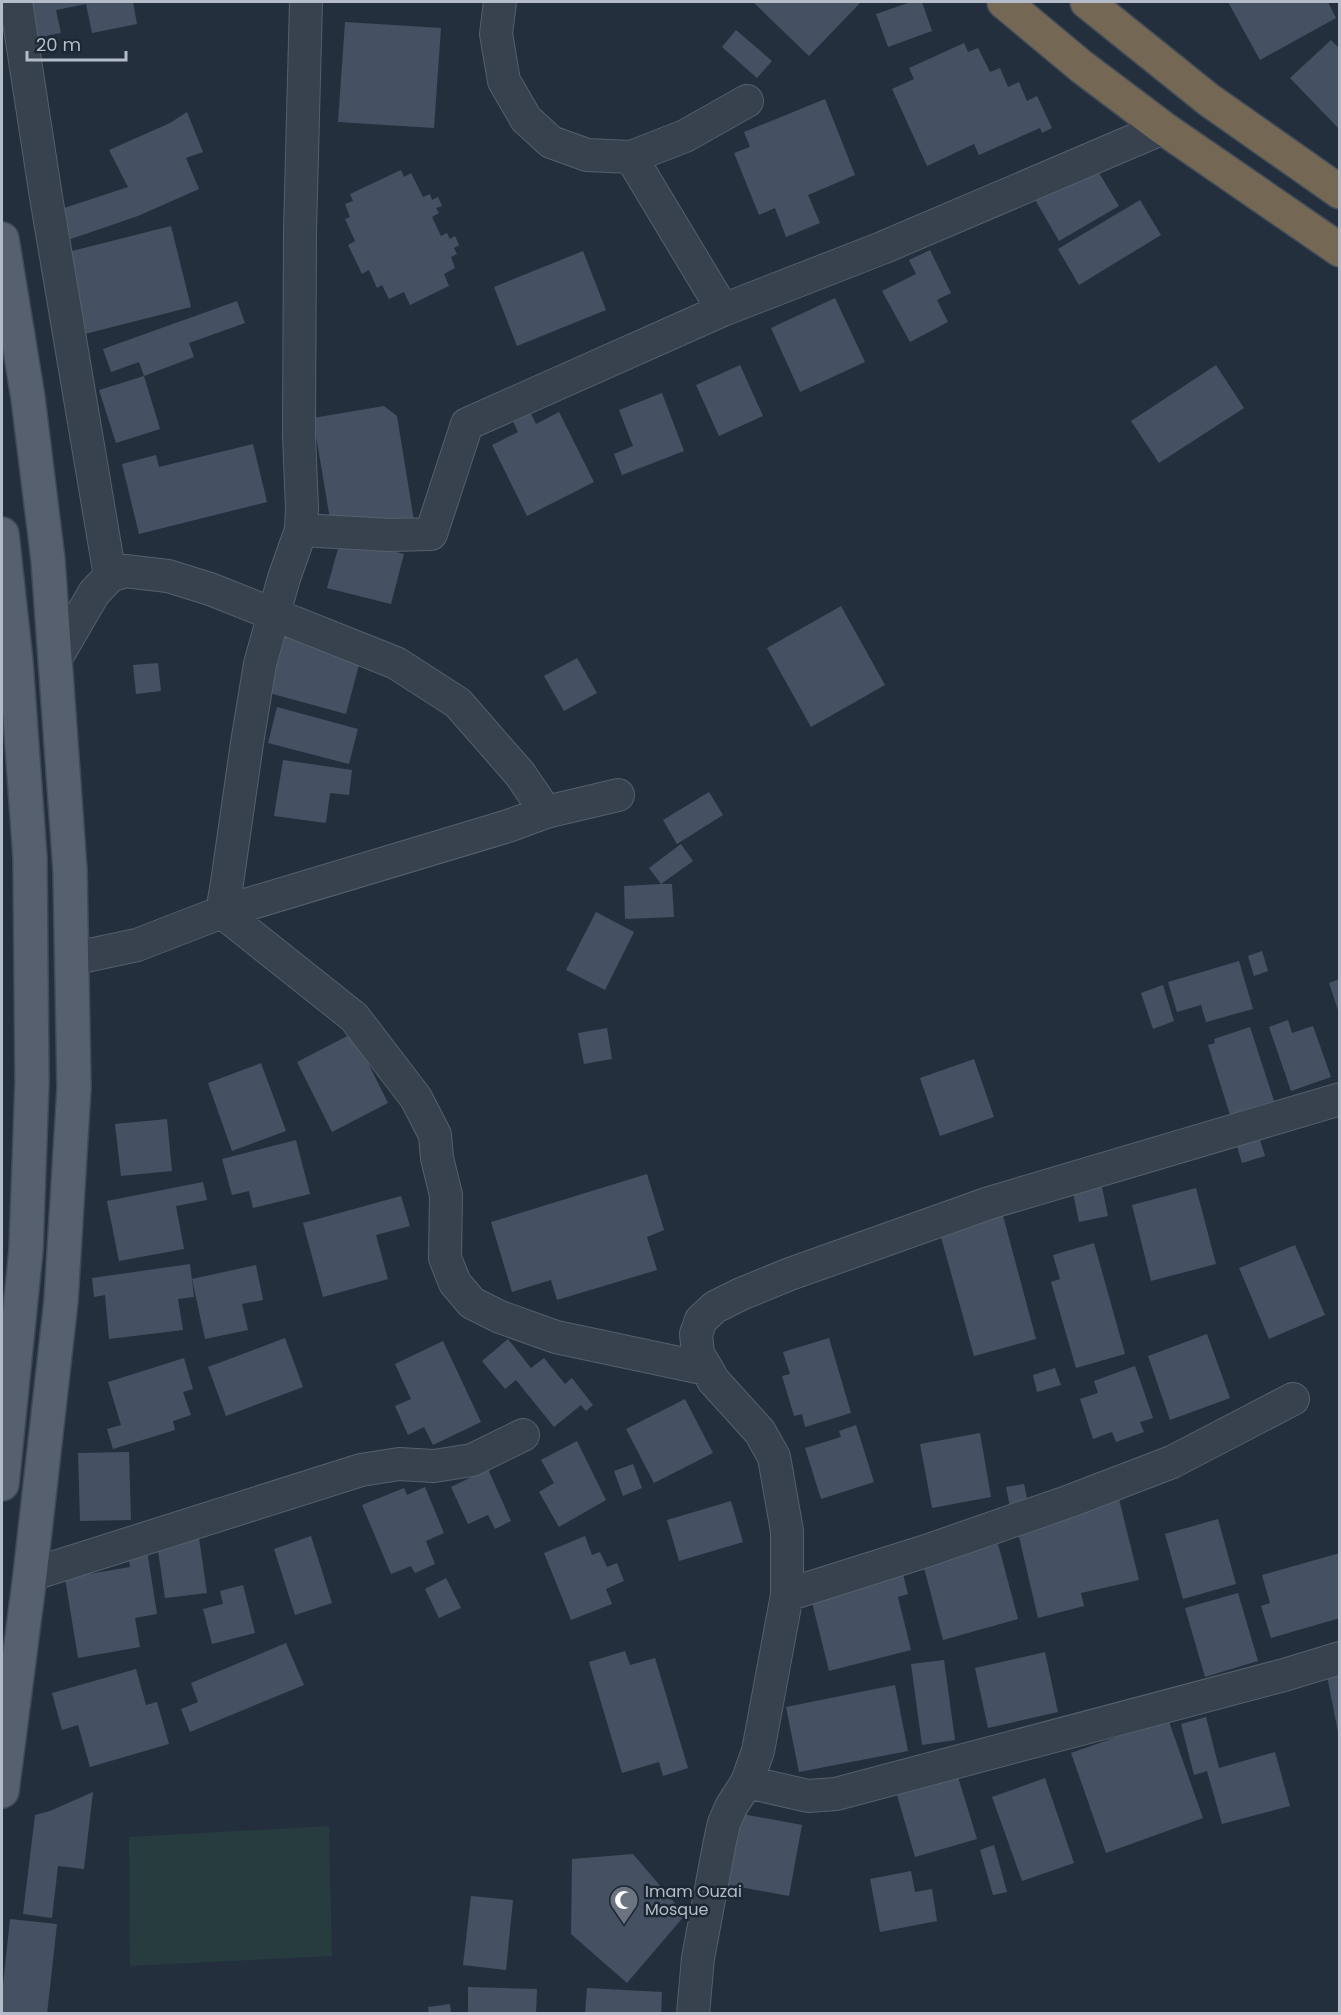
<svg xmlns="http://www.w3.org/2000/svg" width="1341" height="2015" font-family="Poppins,sans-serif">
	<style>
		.green { fill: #263c3f }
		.building { fill: #455162 }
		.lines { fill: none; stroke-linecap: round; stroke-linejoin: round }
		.minor-casing { stroke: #565f6c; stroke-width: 34 }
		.major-casing { stroke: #414a57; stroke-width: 36 }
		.highway-casing { stroke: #434c59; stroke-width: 36 }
		.minor { stroke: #38414e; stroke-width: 32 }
		.major { stroke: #56606e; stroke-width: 33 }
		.highway { stroke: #746855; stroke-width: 33 }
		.labels { text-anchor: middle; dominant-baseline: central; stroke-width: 5; stroke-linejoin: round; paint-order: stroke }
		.poi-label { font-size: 16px; fill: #b4bcc9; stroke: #1d2633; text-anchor: start }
	</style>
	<rect width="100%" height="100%" fill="#242f3e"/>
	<path class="green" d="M 329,1826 L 332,1956 L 130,1966 L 129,1837 Z"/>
	<path class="building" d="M 21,2 L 133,2 L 137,24 L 92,33 L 86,4 L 56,10 L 61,33 L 29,39 Z
		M 753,2 L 861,2 L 809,56 Z
		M 911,2 L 922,2 L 932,31 L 888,47 L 876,14 Z
		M 1228,2 L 1328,2 L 1336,18 L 1260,60 Z
		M 345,22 L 441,28 L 434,128 L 338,122 Z
		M 736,30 L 772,61 L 757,78 L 722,47 Z
		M 1331,40 L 1340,49 L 1340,130 L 1290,78 Z
		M 964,43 L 968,52 L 978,48 L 990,72 L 1000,68 L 1008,87 L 1019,82 L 1027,101 L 1037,96 L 1052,128 L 1042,133 L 1040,128 L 979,155 L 974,144 L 927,166 L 892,89 L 914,79 L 909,68 Z
		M 825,99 L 855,175 L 808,195 L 820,223 L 786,237 L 775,208 L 759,215 L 734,153 L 750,147 L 744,132 Z
		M 187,112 L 203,152 L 186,158 L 199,189 L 138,216 L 62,242 L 52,212 L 128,187 L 109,150 L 170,123 Z
		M 1093,163 L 1119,206 L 1059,241 L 1034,198 Z
		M 401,170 L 404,177 L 411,173 L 423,197 L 430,194 L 432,200 L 438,197 L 442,206 L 436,208 L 439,213 L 432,217 L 441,236 L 447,233 L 450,239 L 455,236 L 459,245 L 454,248 L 457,254 L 451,257 L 455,268 L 444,274 L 449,286 L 410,305 L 404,292 L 389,299 L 382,285 L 377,288 L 369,270 L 362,274 L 348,245 L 355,241 L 345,219 L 350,217 L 345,204 L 353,201 L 350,194 Z
		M 1140,200 L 1161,235 L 1079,285 L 1058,249 Z
		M 171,226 L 191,307 L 81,335 L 60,254 Z
		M 930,250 L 951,293 L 937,300 L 948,322 L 910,342 L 882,291 L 916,274 L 909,260 Z
		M 583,251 L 606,310 L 517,346 L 494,287 Z
		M 835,298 L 865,362 L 800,392 L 771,328 Z
		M 237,301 L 245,323 L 189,343 L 194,357 L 144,376 L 139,362 L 111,372 L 103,349 Z
		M 740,365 L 763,416 L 719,436 L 696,385 Z
		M 1216,365 L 1244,408 L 1159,463 L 1131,421 Z
		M 144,376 L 160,429 L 116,443 L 99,390 Z
		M 662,393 L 684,451 L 622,475 L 614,454 L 633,446 L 619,410 Z
		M 525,402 L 536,424 L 559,412 L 594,482 L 527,516 L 492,445 L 518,432 L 508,411 Z
		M 384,406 L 397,416 L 414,521 L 331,525 L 313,418 Z
		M 253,444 L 267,502 L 139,534 L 122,464 L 156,455 L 159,467 Z
		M 341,538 L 404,554 L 391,604 L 327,588 Z
		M 841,606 L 885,685 L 811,727 L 767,648 Z
		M 284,636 L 361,657 L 346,714 L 269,693 Z
		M 577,658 L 597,693 L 564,711 L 544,676 Z
		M 158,663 L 161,691 L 136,694 L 133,665 Z
		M 277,707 L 358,729 L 349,764 L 268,743 Z
		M 283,760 L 352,770 L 349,795 L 330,793 L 326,823 L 274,816 Z
		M 709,792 L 723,815 L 677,844 L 663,820 Z
		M 681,844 L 693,861 L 661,884 L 672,884 L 674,917 L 625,919 L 624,886 L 661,884 L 649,868 Z
		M 596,912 L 634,932 L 605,990 L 566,970 Z
		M 1262,951 L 1268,971 L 1254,976 L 1248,956 Z
		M 1239,961 L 1253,1009 L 1206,1022 L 1201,1005 L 1177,1012 L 1168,982 Z
		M 1340,979 L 1340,1013 L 1339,1013 L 1329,983 Z
		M 1163,985 L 1174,1021 L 1153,1029 L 1141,993 Z
		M 1288,1020 L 1292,1033 L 1313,1026 L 1331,1077 L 1291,1091 L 1269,1027 Z
		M 1250,1027 L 1274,1101 L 1230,1115 L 1208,1045 L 1215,1043 L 1214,1039 Z
		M 607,1028 L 612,1059 L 584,1064 L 578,1033 Z
		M 353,1033 L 388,1103 L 332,1132 L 297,1062 Z
		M 974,1059 L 994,1117 L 940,1136 L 920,1078 Z
		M 261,1063 L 286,1131 L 232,1151 L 208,1083 Z
		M 167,1119 L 172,1171 L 121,1176 L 115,1124 Z
		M 1258,1133 L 1265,1156 L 1242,1163 L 1235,1140 Z
		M 296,1140 L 310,1194 L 253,1208 L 249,1191 L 232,1195 L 222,1159 Z
		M 647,1174 L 664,1230 L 647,1237 L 657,1270 L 557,1300 L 551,1280 L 512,1292 L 491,1222 Z
		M 1100,1177 L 1108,1216 L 1079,1222 L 1071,1183 Z
		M 203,1182 L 207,1200 L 176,1206 L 184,1249 L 119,1261 L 107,1201 Z
		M 1196,1188 L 1216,1264 L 1151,1281 L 1132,1205 Z
		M 401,1196 L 410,1226 L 376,1235 L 388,1279 L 323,1297 L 303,1223 Z
		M 1002,1212 L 1036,1339 L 974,1356 L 939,1230 Z
		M 1094,1243 L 1125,1354 L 1076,1368 L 1051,1282 L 1060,1279 L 1053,1255 Z
		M 1295,1245 L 1325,1315 L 1269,1339 L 1239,1268 Z
		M 190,1264 L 194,1297 L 178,1299 L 183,1330 L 109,1339 L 105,1295 L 94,1297 L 92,1278 Z
		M 256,1265 L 263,1300 L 242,1304 L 248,1330 L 205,1339 L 192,1279 Z
		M 1207,1334 L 1230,1398 L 1170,1420 L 1148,1356 Z
		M 285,1338 L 303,1387 L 226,1416 L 208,1367 Z
		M 829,1338 L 851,1413 L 805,1427 L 802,1414 L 794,1416 L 782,1376 L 790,1374 L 783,1352 Z
		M 508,1339 L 531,1368 L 544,1358 L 565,1384 L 572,1378 L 593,1405 L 586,1411 L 581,1405 L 554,1427 L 516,1380 L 505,1389 L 482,1361 Z
		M 443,1341 L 481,1422 L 433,1445 L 424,1427 L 408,1435 L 395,1406 L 411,1399 L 395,1364 Z
		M 184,1358 L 193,1389 L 183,1392 L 191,1415 L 173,1421 L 175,1430 L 113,1449 L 107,1429 L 121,1425 L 108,1382 Z
		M 1135,1366 L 1153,1418 L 1140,1422 L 1144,1432 L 1116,1442 L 1112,1432 L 1093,1439 L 1080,1399 L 1098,1393 L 1094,1381 Z
		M 1055,1368 L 1061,1385 L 1037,1392 L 1033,1375 Z
		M 685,1399 L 713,1453 L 654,1483 L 626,1429 Z
		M 856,1425 L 874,1482 L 821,1499 L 805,1448 L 841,1437 L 839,1431 Z
		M 980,1433 L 991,1497 L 932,1508 L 920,1444 Z
		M 577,1441 L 606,1500 L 559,1527 L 539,1492 L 554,1483 L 541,1460 Z
		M 129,1452 L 131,1520 L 80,1521 L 78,1453 Z
		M 633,1464 L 642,1488 L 623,1496 L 614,1471 Z
		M 488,1469 L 511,1521 L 495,1529 L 488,1515 L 468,1524 L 451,1487 Z
		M 1024,1484 L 1028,1503 L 1010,1507 L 1006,1487 Z
		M 425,1487 L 444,1533 L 426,1541 L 435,1564 L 415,1573 L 411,1566 L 391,1574 L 362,1505 L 404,1488 L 407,1495 Z
		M 1119,1499 L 1139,1580 L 1081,1593 L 1084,1606 L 1038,1618 L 1016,1524 Z
		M 731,1501 L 743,1542 L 679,1561 L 667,1520 Z
		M 1218,1519 L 1236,1584 L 1183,1599 L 1165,1534 Z
		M 311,1536 L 332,1603 L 295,1615 L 274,1549 Z
		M 585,1536 L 592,1555 L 600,1552 L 607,1567 L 617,1563 L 624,1581 L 606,1589 L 612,1604 L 571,1620 L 544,1553 Z
		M 199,1538 L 207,1593 L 165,1598 L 157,1544 Z
		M 998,1544 L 1018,1619 L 943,1640 L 923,1564 Z
		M 147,1550 L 157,1614 L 135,1618 L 140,1647 L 78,1658 L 65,1578 L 130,1567 L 128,1553 Z
		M 1340,1553 L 1340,1618 L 1271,1638 L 1261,1606 L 1270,1603 L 1262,1575 Z
		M 903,1574 L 908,1594 L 898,1597 L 911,1650 L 829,1671 L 811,1598 Z
		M 446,1578 L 461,1608 L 439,1618 L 425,1589 Z
		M 243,1585 L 255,1633 L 212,1644 L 203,1609 L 223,1604 L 220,1591 Z
		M 1238,1593 L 1258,1661 L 1205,1677 L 1185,1608 Z
		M 286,1643 L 304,1685 L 190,1732 L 181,1709 L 198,1702 L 191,1683 Z
		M 625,1651 L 630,1665 L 655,1658 L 688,1768 L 663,1776 L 659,1762 L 622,1773 L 589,1662 Z
		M 1045,1652 L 1058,1712 L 988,1728 L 975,1668 Z
		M 944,1660 L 955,1740 L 922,1745 L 911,1664 Z
		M 136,1669 L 146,1705 L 157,1702 L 169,1744 L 90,1767 L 78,1725 L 62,1730 L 52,1693 Z
		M 1340,1673 L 1340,1732 L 1338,1732 L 1327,1676 Z
		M 895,1685 L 908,1751 L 799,1772 L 786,1707 Z
		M 1206,1717 L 1219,1768 L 1275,1752 L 1290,1806 L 1222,1824 L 1207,1771 L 1194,1775 L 1181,1724 Z
		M 1168,1719 L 1203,1818 L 1106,1853 L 1071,1753 Z
		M 958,1777 L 977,1839 L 915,1857 L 897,1795 Z
		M 1045,1778 L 1074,1863 L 1022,1881 L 992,1797 Z
		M 93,1792 L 84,1869 L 58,1866 L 52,1918 L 23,1914 L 35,1815 L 50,1811 Z
		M 737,1813 L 802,1825 L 789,1896 L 724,1884 Z
		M 994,1845 L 1007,1892 L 993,1895 L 980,1850 Z
		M 633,1854 L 685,1915 L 627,1983 L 571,1934 L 572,1859 Z
		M 911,1871 L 915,1892 L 932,1889 L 937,1921 L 880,1932 L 870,1879 Z
		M 471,1896 L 513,1900 L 506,1970 L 463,1965 Z
		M 10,1919 L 57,1924 L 47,2014 L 2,2014 L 2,1994 Z
		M 468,1987 L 537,1989 L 536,2014 L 468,2014 Z
		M 587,1988 L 662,1992 L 661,2014 L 585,2014 Z
		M 450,2004 L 451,2014 L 429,2014 L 428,2007 Z"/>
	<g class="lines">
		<g class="minor-casing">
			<path id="minor" d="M 16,2 L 46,197 L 110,576
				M 500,2 L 496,34 L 504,81 L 526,119 L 551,142 L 587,155 L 631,157 L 685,136 L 747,101
				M 631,157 L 723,310
				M 301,530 L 390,535 L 431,534 L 467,424 L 723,310 L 882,248 L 1163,128
				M 55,660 L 94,593 L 110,576 L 125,571 L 168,576 L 210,589 L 396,663 L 458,703 L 520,774 L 546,812
				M 222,912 L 227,883 L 247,743 L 260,664 L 284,578 L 301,530 L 302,508 L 299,436 L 300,231 L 306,2
				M 222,912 L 354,1017 L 416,1098 L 435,1135 L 437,1158 L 446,1195 L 445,1258 L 455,1283 L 472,1303 L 500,1317 L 556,1337 L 707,1369
				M 71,959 L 137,945 L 222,912 L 508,826 L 546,812 L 618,795
				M 30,1575 L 361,1470 L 399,1464 L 434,1466 L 472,1460 L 523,1435
				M 787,1595 L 926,1551 L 1070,1501 L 1172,1462 L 1293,1399
				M 747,1782 L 808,1796 L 836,1794 L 1284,1675 L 1340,1658
				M 693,2014 L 698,1958 L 720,1841 L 724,1823 L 731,1807 L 747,1782 L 758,1751 L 787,1595 L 787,1531 L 774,1457 L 760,1432 L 713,1380 L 707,1369 L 698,1354 L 696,1334 L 701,1320 L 715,1307 L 741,1294 L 790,1274 L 989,1203 L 1340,1099"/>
		</g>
		<g class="major-casing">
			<path id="major" d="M 2,239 L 28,398 L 48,560 L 70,870 L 74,1088 L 61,1301 L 30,1575 L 2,1791
				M 2,534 L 16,662 L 30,858 L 32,1082 L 26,1250 L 2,1484"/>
		</g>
		<g class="highway-casing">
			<path id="highway" d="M 1004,2 L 1082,67 L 1163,128 L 1340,250
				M 1087,2 L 1209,100 L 1340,192"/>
		</g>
		<use href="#minor" class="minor"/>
		<use href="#major" class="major"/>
		<use href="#highway" class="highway"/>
	</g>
	<defs>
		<g id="mosque-pin" transform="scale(1.5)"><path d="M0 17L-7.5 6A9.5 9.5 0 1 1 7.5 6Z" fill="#6b7280" stroke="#1d2633"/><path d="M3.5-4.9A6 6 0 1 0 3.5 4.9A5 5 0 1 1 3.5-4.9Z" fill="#fff"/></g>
	</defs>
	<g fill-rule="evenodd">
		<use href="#mosque-pin" x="624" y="1900"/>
	</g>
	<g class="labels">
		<g class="poi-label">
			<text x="645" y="1891">Imam Ouzai<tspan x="645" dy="18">Mosque</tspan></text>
		</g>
	</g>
	<rect width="1341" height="2015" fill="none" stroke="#b4bcc9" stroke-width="6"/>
	<path d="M27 51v9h99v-9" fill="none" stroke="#b4bcc9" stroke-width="3"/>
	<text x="36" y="51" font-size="18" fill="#b4bcc9" stroke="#1d2633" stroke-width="4.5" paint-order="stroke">20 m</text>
</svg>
